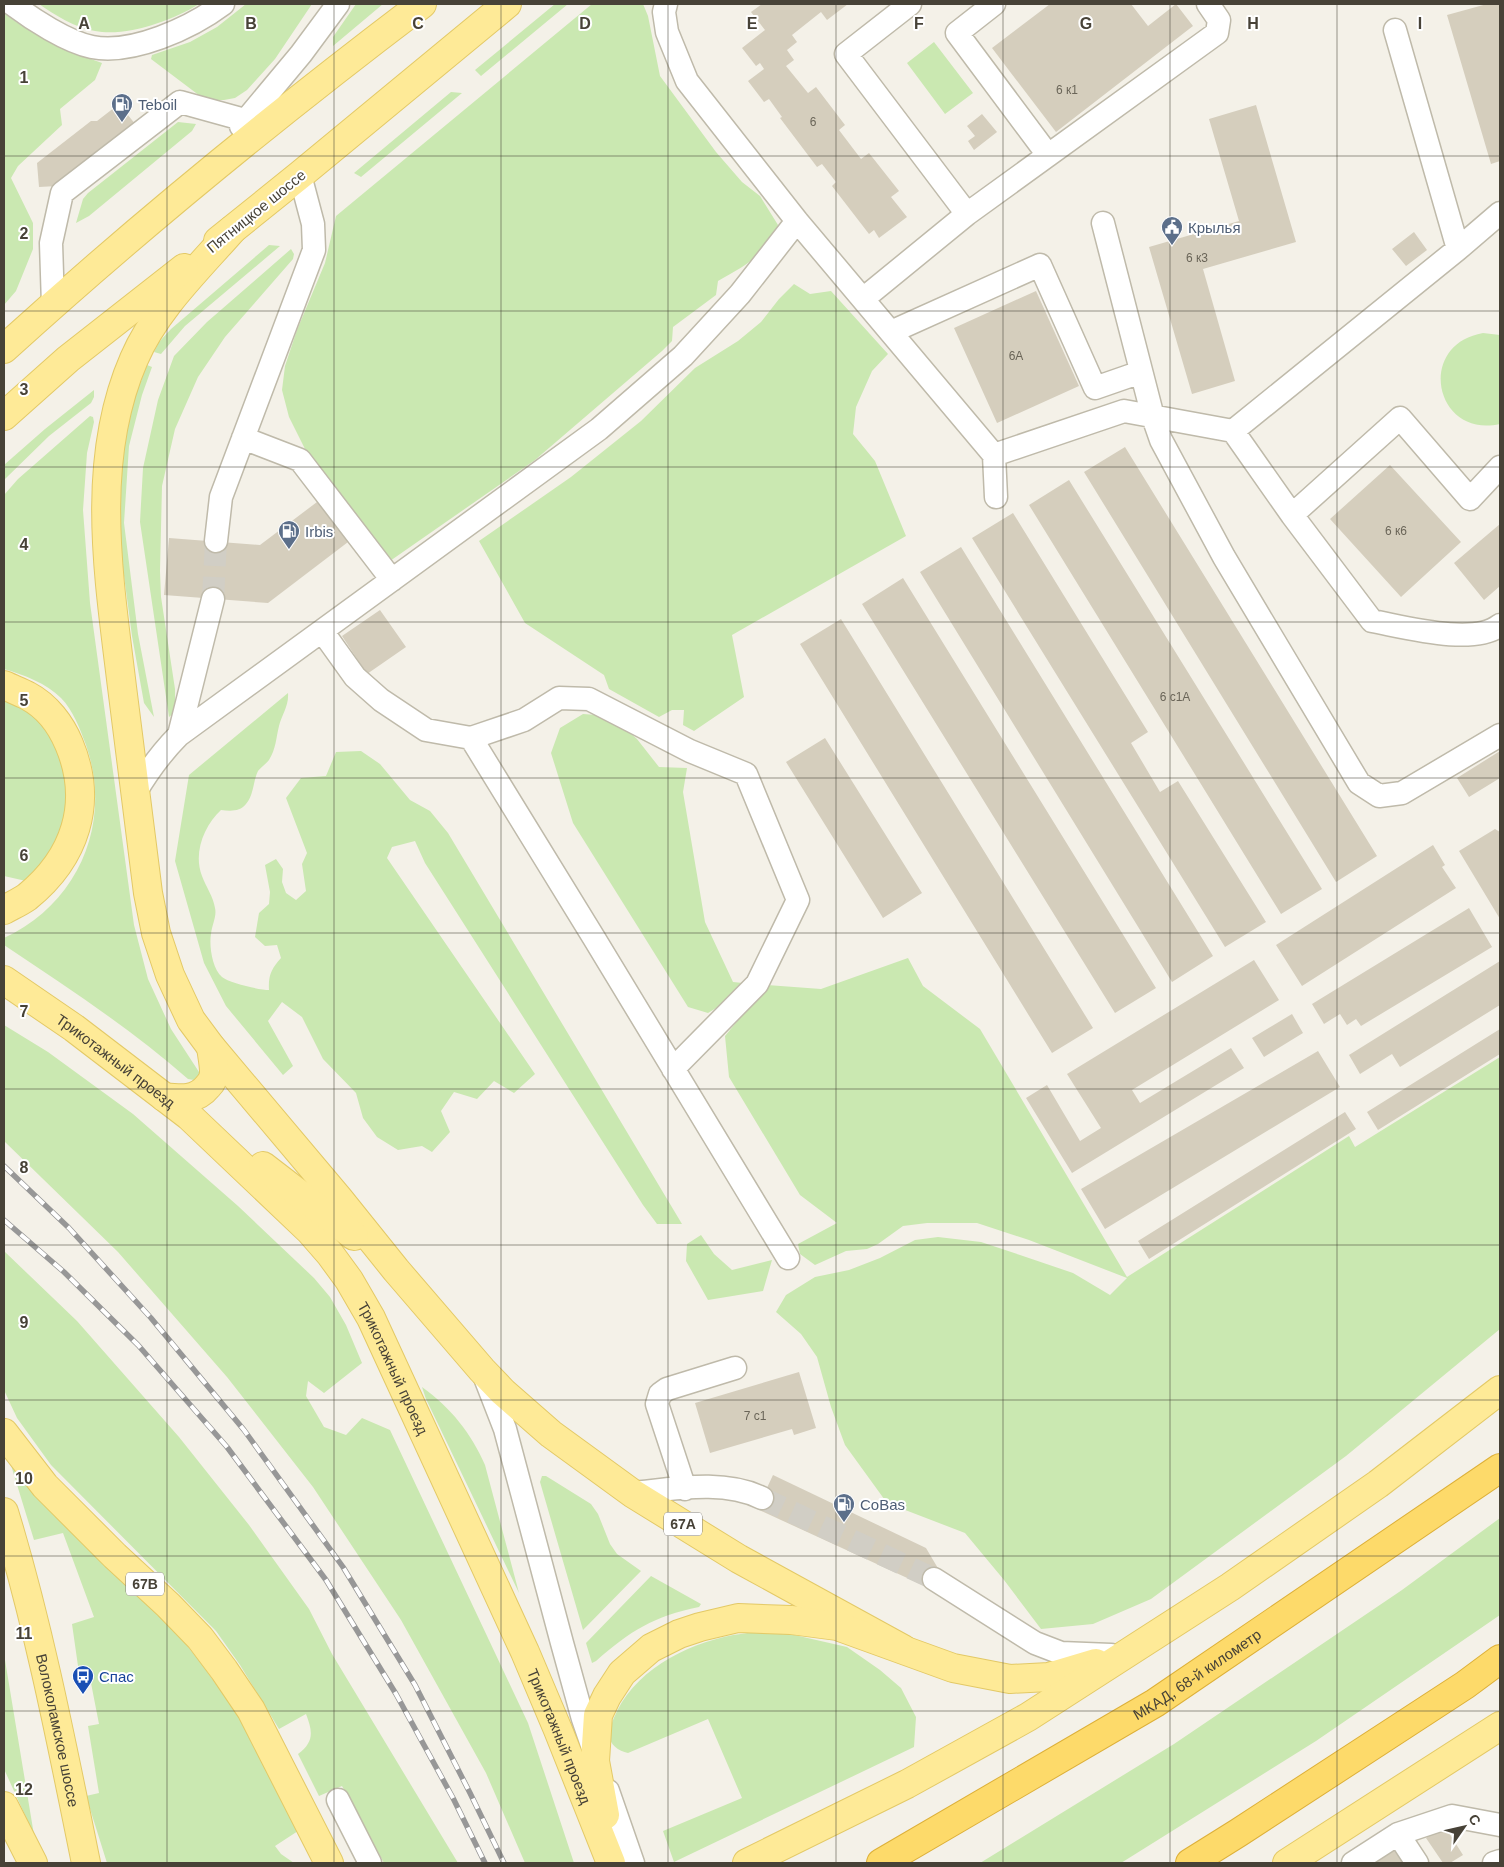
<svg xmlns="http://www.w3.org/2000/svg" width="1504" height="1867" font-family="Arial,sans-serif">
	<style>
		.green { fill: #cae8b1 }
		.building { fill: #d5cebd }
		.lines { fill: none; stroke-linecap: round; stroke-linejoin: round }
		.minor-tunnel { stroke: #d1cec5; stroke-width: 22; stroke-dasharray: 22 11; stroke-linecap: butt }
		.minor-casing { stroke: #bfbaaa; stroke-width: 25 }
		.major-casing { stroke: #e3c966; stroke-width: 30 }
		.highway-casing { stroke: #ddb039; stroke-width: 30 }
		.minor { stroke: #fff; stroke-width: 22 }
		.major { stroke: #feea97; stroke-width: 28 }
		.highway { stroke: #fdda6a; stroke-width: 28 }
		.rail-casing { stroke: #979797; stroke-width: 5.5 }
		.rail { stroke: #fff; stroke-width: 4; stroke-dasharray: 11; stroke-linecap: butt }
		.grid { fill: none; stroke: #474237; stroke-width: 1; stroke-opacity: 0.55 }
		.labels { text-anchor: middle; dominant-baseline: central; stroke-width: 4; stroke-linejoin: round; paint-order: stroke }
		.number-label { font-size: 12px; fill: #6a6558 }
		.shield { fill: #fff; stroke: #7e7b73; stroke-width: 1 }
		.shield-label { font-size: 14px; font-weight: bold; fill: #474237 }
		.service-label { font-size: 15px; fill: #4e5e75; stroke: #fff; text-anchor: start }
		.street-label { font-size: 15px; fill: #474237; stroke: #fff }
		.transit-label { font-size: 15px; fill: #164399; stroke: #fff; text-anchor: start }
		.grid-label { font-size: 16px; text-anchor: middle; font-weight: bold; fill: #474237; stroke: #fff; stroke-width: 4; stroke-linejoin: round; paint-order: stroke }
	</style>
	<rect width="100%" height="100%" fill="#f4f1e8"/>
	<path class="green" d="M 39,4 L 199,4 C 172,21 126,37 95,31 C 75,28 55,15 39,4 Z
		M 246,4 L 312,4 L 275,59 L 247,90 L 235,98 L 224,100 L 212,100 L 200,96 L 151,59 L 152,55 L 190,42 L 217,27 Z
		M 356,4 L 383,4 L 333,46 L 333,37 Z
		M 555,4 L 568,4 L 481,76 L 475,70 Z
		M 592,4 L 643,4 L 648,16 L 660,76 L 716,152 L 742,182 L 760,196 L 778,225 C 765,256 746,265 718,281 L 716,295 L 673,327 L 672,341 L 662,351 L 535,460 L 390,561 L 306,451 L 289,417 L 282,390 L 285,366 L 297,330 L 325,263 L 336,216 Z
		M 4,13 C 33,36 67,51 102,63 L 95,80 L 60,109 L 62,125 L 18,166 L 11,178 L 33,223 L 33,249 L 16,291 L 4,305 Z
		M 934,42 L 973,93 L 945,114 L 907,63 Z
		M 451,92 L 462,93 L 361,177 L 354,173 Z
		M 178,122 L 196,124 L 192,131 L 89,216 L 76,223 L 83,199 L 88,193 Z
		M 269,245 L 280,246 L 185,326 L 161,354 L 154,352 L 159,342 L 171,329 Z
		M 291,249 L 294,254 L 293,259 L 225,337 L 198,377 L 175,429 L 162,486 L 160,571 L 161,597 L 175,689 L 175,712 L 169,717 L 140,522 L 143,468 L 158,400 L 174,356 L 207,322 Z
		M 794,284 L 810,294 L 831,291 L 888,354 L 872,371 L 856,407 L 853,434 L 875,461 L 906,536 L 732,635 L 744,697 L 694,731 L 683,725 L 684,710 L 672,710 L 659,717 L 609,689 L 604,675 L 525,623 L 479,541 L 571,477 L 641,421 L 695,368 L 738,341 L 761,322 L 779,299 Z
		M 1483,333 L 1500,335 L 1500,424 C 1435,439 1415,345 1483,333 Z
		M 147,365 L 152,367 L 142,395 L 129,446 L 124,523 L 138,634 L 154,717 L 144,703 L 132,636 L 117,523 L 123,444 L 131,408 Z
		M 94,390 L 94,397 L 91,403 L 49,436 L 4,480 L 4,465 L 45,429 Z
		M 90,416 L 93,417 L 94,422 L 87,453 L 83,510 L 90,603 L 134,925 L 148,979 L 171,1029 L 199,1072 L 199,1076 L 194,1080 L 188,1079 C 131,1029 67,987 4,945 L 4,938 C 79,903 113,822 86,745 C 80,729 73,710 61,698 C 46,683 24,675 4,669 L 4,495 L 18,479 Z
		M 288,693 C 289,706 282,714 279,726 C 276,738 276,749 269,760 C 266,764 261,767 258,771 C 253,781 254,795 246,804 C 240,812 230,811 221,810 C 204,826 193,853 202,876 C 206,887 213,896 215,908 C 217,916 212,925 211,934 C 209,945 212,969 222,977 C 229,983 260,990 269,990 C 268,975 272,968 281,958 L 277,945 L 265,946 L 255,937 L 259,913 L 269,904 L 270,892 L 265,865 L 276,859 L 283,869 L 282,882 L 286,893 L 296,900 L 306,891 L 302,864 L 307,853 L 286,798 L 301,778 L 326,776 L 336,752 L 361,751 L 380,764 L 410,800 L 430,811 L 448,833 L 682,1224 L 657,1224 L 643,1205 L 425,863 L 415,841 L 392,847 L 387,858 L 535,1074 L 514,1093 L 494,1081 L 477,1099 L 454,1092 L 441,1111 L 450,1132 L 432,1152 L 422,1146 L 398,1150 L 377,1137 L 363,1118 L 356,1093 L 323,1059 L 302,1017 L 282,1002 L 268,1021 L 293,1066 L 283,1075 L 226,1006 L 204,963 L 175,861 L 189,775 Z
		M 4,699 C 16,704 30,710 40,720 C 68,752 74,804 57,842 C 50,858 38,870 26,881 L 4,876 Z
		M 583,714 L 611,716 L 637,739 L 659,767 L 687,768 L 683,792 L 705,922 L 733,982 L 743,983 L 721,1005 L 708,1013 L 688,1007 L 573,823 L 551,753 L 560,728 Z
		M 908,958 L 923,986 L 980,1029 L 1127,1277 L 1349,1136 L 1355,1147 L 1500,1057 L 1500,1329 L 1346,1456 L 1151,1599 L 1093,1624 L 1041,1629 L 1004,1580 L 965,1533 L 887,1503 L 845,1445 L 831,1407 L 817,1357 L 801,1334 L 776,1312 L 786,1295 L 815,1277 L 849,1270 L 880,1258 L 915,1240 L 938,1237 L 981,1242 L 1020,1255 L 1073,1273 L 1110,1295 L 1127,1278 L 1029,1240 L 977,1223 L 927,1223 L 903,1226 L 878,1244 L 867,1249 L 846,1251 L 815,1265 L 800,1254 L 798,1244 L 837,1223 L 800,1195 L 729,1077 L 725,1036 L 767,985 L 821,989 Z
		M 4,1025 L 48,1052 L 133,1114 L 238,1206 L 314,1278 L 330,1297 L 346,1325 L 362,1363 L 324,1393 L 308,1381 L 306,1396 L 324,1427 L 346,1435 L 362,1418 L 390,1430 L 528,1723 L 574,1863 L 525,1863 L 486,1773 L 401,1620 L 313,1487 L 227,1377 L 118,1252 L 4,1141 Z
		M 701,1235 L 714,1254 L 732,1270 L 772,1260 L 763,1291 L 708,1300 L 686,1261 L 687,1244 Z
		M 4,1251 L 77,1321 L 179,1437 L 249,1525 L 309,1609 L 332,1654 L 458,1863 L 384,1863 L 342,1786 L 319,1796 L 298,1754 C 314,1742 313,1732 306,1714 L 279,1729 L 240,1665 L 216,1631 L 51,1465 L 17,1418 L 4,1390 Z
		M 422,1387 C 451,1408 471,1433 485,1465 L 519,1593 L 426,1399 Z
		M 10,1462 L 174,1629 L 203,1666 L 250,1732 L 298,1831 L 275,1846 L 281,1854 L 294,1863 L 107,1863 L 86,1796 L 99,1793 L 88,1726 L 99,1724 L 90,1678 L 80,1680 L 72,1624 L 94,1617 L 63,1533 L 34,1540 Z
		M 542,1476 L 546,1476 L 591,1504 L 598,1514 L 610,1544 L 617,1554 L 641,1571 L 583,1630 L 540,1482 Z
		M 1500,1518 L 1500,1615 L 1316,1741 L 1121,1863 L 980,1863 L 1174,1744 L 1402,1590 Z
		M 651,1576 L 701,1604 L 699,1607 C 654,1616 630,1631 596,1661 L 592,1663 L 586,1643 Z
		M 762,1631 L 790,1634 L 847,1647 L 880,1670 L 901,1688 L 916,1717 L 914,1747 L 674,1862 L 663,1831 L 742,1798 L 708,1719 L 628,1753 C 617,1751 606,1742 610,1729 C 625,1678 674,1649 724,1637 C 736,1634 749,1633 762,1631 Z
		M 4,1654 L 34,1835 L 4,1769 Z"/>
	<path class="building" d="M 762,4 L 848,4 L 827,20 L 821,12 L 792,35 L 797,42 L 787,50 L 794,60 L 786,66 L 808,93 L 816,87 L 845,125 L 839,130 L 861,159 L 869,153 L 899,191 L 891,197 L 907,217 L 879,238 L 874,230 L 869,234 L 832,186 L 836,182 L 822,164 L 817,167 L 780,118 L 782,117 L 769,99 L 764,102 L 748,81 L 764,69 L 760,63 L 756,66 L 742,48 L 765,30 L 751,12 Z
		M 1050,4 L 1131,4 L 1148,26 L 1176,4 L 1193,26 L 1056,132 L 992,48 Z
		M 1487,4 L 1500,4 L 1500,161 L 1491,164 L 1447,15 Z
		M 119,104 L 136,125 L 57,186 L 39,187 L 37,163 L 91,121 L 97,121 Z
		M 1256,105 L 1296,242 L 1203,269 L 1235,381 L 1192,394 L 1149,247 L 1239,221 L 1209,119 Z
		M 982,114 L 997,132 L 974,150 L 968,141 L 975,136 L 967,126 Z
		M 1414,232 L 1427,250 L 1406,266 L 1392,249 Z
		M 1036,291 L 1079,386 L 997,423 L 954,328 Z
		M 1125,447 L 1377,856 L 1336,882 L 1084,472 Z
		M 1390,465 L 1461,542 L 1401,597 L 1330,519 Z
		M 1069,480 L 1322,889 L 1281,914 L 1029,505 Z
		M 321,499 L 352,539 L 268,603 L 164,595 L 169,538 L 260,545 Z
		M 1013,513 L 1148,732 L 1131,743 L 1160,792 L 1178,781 L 1266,922 L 1225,947 L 972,538 Z
		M 1500,524 L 1500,586 L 1484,600 L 1454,563 Z
		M 961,547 L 1213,956 L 1172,982 L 920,572 Z
		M 903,578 L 1156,988 L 1115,1013 L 862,604 Z
		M 380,610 L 406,647 L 367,674 L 342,636 Z
		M 841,619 L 1093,1028 L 1052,1053 L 800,644 Z
		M 825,738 L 922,893 L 883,918 L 786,762 Z
		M 1500,751 L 1500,778 L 1469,797 L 1457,778 Z
		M 1495,829 L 1500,832 L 1500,919 L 1459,851 Z
		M 1433,845 L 1445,865 L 1442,867 L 1456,888 L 1302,986 L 1276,945 Z
		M 1469,908 L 1492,947 L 1361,1026 L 1356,1019 L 1347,1025 L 1340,1014 L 1324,1024 L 1312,1004 Z
		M 1254,960 L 1279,1000 L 1132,1090 L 1140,1103 L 1231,1048 L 1244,1068 L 1072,1173 L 1026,1098 L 1047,1085 L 1080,1141 L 1101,1128 L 1067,1074 Z
		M 1500,961 L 1500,1005 L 1400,1067 L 1392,1054 L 1360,1074 L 1349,1055 Z
		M 1292,1014 L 1303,1033 L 1264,1057 L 1252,1038 Z
		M 1500,1029 L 1500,1054 L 1378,1130 L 1367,1112 Z
		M 1318,1051 L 1340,1087 L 1105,1229 L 1081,1189 Z
		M 1345,1112 L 1356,1129 L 1149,1259 L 1138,1241 Z
		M 799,1372 L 816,1428 L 794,1435 L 792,1429 L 710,1453 L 695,1403 Z
		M 773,1475 L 926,1548 L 939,1570 L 929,1588 L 757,1509 Z
		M 1444,1825 L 1463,1855 L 1450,1863 L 1443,1863 L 1426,1838 Z
		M 1394,1847 L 1405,1863 L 1369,1863 Z"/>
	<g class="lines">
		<path class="minor-tunnel" d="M 213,599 L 216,541
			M 762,1498 L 934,1579"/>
		<g class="minor-casing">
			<path id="minor" d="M 12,4 C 32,19 67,42 92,47 C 132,55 191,28 223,4
				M 666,4 L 664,12 L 667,32 L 687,81 L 797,221 L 994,455 L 996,497
				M 910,4 L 846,54 L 967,214
				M 994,4 L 957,33 L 1048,155
				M 1395,30 L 1458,249
				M 241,126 L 301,54 L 338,4
				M 1103,223 L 1153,417 L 1161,440 L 1224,557 L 1359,783 L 1379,796 L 1402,793 L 1500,735
				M 863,299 L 967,214 L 1217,33 L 1219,20 L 1208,4
				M 53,305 L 51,243 L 62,193 L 180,102 L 245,120 L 279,117
				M 891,332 L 1040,265 L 1095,388 L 1141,372
				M 1233,431 L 1458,249 L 1500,213
				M 243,438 L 300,460 L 392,580
				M 994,455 L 1124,411 L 1233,431 L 1292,515 L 1372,621 C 1405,627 1474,646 1500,625
				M 1292,515 L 1400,418 L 1470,499 L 1500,467
				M 216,541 L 221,497 L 314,250 L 313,224 L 300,175
				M 322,631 L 355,677 L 381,700 L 426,730 L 471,738 L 524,720 L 559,698 L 589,699 L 690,751 L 746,774 L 798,900 L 757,984 L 673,1069
				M 179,735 L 599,429 L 683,356 L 740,294 L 797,221
				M 471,738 L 594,938 L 788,1258
				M 135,793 C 148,771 161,753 179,735 L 213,599
				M 484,1375 L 505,1429 L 562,1643 L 583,1719 L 594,1751
				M 685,1489 L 657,1404 L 660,1394 L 667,1389 L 735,1368
				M 632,1493 C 674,1489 723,1479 762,1498
				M 934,1579 L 1035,1643 L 1061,1653 L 1111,1655
				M 608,1791 L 633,1863
				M 338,1800 L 370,1863
				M 1398,1834 L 1417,1863
				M 1353,1863 L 1398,1834 L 1452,1816 L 1500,1825
				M 1494,1863 L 1500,1861"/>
		</g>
		<g class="major-casing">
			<g id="major">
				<path d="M 232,230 C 197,270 155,310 134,359 C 89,462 109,579 122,687 C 131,756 139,825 148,893 L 156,933 L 170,975 L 191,1020 L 211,1047 L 339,1199 L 396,1270 L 482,1370 L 503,1392 L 551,1434 L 632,1493 L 739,1559 L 903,1649"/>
				<path d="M 218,241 L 300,175 L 507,4"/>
				<path d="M 4,349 C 137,228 278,113 422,4"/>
				<path d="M 4,416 L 68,359 L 184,268"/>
				<path d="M 4,685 C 12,689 21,692 28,696 C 47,706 61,725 69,744 C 94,803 75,858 27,897 C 20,902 11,906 4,910"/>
				<path id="s1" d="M 4,980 L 74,1028 L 189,1116 L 310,1231 L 330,1254 L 349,1280 L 371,1318 L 525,1652 L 558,1730 L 611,1863"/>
				<path d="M 164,1097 C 181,1099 196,1101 208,1086 C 212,1082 214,1077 214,1072 C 214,1064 212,1055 211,1047"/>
				<path d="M 263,1166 L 354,1236"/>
				<path d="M 4,1433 L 45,1486 L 115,1556 L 168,1605 L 200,1638 L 224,1670 L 251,1710 L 329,1863"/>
				<path id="s2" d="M 4,1512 C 39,1627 62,1745 86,1863"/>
				<path d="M 4,1806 L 33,1863"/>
				<path d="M 605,1815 L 595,1761 L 598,1715 L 607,1696 L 622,1673 L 651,1648 L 679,1634 L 700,1627 L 738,1618 L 791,1620 L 837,1626 L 953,1668 L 1010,1679 L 1049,1677 L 1096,1663"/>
				<path d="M 747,1863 L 907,1784 L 1028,1717 L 1230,1587 L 1378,1484 L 1500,1390"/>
				<path d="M 1287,1863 L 1500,1726"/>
			</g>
		</g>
		<g class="highway-casing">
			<g id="highway">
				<path id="s3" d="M 881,1863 L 1155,1703 L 1500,1468"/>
				<path d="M 1190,1863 L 1238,1833 L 1465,1685 L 1500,1659"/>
			</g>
		</g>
		<use href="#minor" class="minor"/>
		<use href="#major" class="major"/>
		<use href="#highway" class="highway"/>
		<g class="rail-casing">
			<path id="rail" d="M 4,1166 L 69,1228 L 151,1318 L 244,1430 L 343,1567 L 415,1685 L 470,1793 L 504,1863
				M 4,1220 L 64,1272 L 138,1345 L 227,1447 L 326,1580 L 396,1694 L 453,1798 L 485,1863"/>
		</g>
		<use href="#rail" class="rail"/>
	</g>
	<path class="grid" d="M 167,4 L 167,1863M 334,4 L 334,1863M 501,4 L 501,1863M 668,4 L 668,1863M 836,4 L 836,1863M 1003,4 L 1003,1863M 1170,4 L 1170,1863M 1337,4 L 1337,1863M 4,156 L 1500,156M 4,311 L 1500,311M 4,467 L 1500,467M 4,622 L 1500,622M 4,778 L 1500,778M 4,933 L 1500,933M 4,1089 L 1500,1089M 4,1245 L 1500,1245M 4,1400 L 1500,1400M 4,1556 L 1500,1556M 4,1711 L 1500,1711"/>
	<defs>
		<g id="fuel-pin" transform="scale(1.125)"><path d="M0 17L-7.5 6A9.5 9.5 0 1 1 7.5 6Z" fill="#5c6f8a" stroke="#fff"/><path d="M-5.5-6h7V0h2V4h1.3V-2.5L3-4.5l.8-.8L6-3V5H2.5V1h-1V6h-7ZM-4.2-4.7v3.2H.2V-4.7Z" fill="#fff"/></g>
		<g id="civic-pin" transform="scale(1.125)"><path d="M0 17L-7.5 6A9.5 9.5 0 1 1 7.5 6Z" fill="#5c6f8a" stroke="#fff"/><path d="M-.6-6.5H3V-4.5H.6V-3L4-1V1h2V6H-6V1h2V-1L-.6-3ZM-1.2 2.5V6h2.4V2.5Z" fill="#fff"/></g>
		<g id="bus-pin" transform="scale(1.125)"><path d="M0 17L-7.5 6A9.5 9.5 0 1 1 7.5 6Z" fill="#1a4fb4" stroke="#fff"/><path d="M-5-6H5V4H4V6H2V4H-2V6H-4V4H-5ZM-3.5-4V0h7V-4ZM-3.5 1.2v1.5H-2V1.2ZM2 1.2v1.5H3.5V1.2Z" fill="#fff"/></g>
	</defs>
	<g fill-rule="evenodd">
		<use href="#fuel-pin" x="122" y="104"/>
		<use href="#civic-pin" x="1172" y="227"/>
		<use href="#fuel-pin" x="289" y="531"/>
		<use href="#fuel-pin" x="844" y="1504"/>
		<use href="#bus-pin" x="83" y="1676"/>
	</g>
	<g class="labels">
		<g class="number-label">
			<text x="1067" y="90">6 к1</text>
			<text x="813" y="122">6</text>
			<text x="1197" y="258">6 к3</text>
			<text x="1016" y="356">6А</text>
			<text x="1396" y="531">6 к6</text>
			<text x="1175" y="697">6 с1А</text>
			<text x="755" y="1416">7 с1</text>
		</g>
		<g class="shield">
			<rect x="664" y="1512.5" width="38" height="23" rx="4"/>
			<rect x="126" y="1572.5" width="38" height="23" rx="4"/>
		</g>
		<g class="shield-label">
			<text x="683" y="1524">67A</text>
			<text x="145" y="1584">67B</text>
		</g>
		<g class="service-label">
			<text x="138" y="104">Teboil</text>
			<text x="1188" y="227">Крылья</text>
			<text x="305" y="531">Irbis</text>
			<text x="860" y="1504">CoBas</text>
		</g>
		<g class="street-label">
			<text transform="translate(256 211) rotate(-39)">Пятницкое шоссе</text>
			<text stroke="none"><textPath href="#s1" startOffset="138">Трикотажный проезд</textPath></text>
			<text stroke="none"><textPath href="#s1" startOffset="558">Трикотажный проезд</textPath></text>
			<text stroke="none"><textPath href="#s3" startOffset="368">МКАД, 68-й километр</textPath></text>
			<text stroke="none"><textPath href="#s2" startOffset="225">Волоколамское шоссе</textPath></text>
			<text stroke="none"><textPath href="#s1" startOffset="962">Трикотажный проезд</textPath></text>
		</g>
		<g class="transit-label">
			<text x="99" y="1676">Спас</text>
		</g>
	</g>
	<g class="grid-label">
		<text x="84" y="29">A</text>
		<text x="251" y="29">B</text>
		<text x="418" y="29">C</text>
		<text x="585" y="29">D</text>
		<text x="752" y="29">E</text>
		<text x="919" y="29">F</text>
		<text x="1086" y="29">G</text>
		<text x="1253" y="29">H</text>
		<text x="1420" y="29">I</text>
		<text x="24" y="83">1</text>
		<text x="24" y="239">2</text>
		<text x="24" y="395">3</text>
		<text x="24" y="550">4</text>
		<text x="24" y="706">5</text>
		<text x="24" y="861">6</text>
		<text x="24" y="1017">7</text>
		<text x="24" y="1173">8</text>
		<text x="24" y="1328">9</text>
		<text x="24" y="1484">10</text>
		<text x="24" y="1639">11</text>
		<text x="24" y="1795">12</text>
	</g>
	<rect width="1504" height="1867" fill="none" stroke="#474237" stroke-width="10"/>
	<g transform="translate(1464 1827) rotate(56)" stroke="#ffffff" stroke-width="4" paint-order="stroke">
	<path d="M0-4L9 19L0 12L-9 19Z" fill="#474237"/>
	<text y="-8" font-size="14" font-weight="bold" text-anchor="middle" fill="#474237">С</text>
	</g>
</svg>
